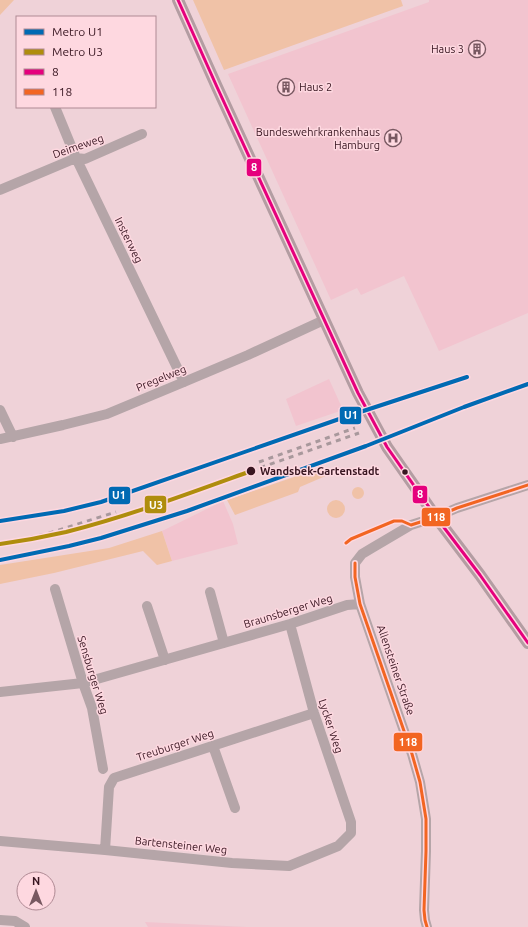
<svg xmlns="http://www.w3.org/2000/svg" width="528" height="927" font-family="Ubuntu,sans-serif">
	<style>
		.built { fill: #f2c4cf }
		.green { fill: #f0c2a7 }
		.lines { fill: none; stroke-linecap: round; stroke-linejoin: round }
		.minor { stroke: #b5a5a8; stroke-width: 10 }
		.major { stroke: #b39da2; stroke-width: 12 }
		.rail { stroke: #a8989c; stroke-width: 3; stroke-dasharray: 5 5; stroke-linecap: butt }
		.bus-1-casing { stroke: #fed8e0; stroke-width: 6 }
		.bus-2-casing { stroke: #fed8e0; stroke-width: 6 }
		.bus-1 { stroke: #e5007d; stroke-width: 3 }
		.bus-2 { stroke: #f26522; stroke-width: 3 }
		.metro-1-casing { stroke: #fed8e0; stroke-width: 7 }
		.metro-2-casing { stroke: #fed8e0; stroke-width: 7 }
		.metro-1 { stroke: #006ab3; stroke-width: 4 }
		.metro-2 { stroke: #af8d0d; stroke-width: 4 }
		.stop-dot { fill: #381621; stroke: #fed8e0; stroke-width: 1.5 }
		.labels { text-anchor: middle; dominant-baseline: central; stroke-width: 3; stroke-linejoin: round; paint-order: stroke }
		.poi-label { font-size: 11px; fill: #381621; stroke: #fed8e0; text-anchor: end }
		.street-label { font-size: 11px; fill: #381621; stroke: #fed8e0 }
		.stop-label { font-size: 11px; font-weight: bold; fill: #381621; stroke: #fed8e0; text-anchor: start }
		.line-badge { stroke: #fed8e0; stroke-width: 1.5 }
		.badge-label { font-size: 11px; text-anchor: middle; font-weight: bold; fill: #fff }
	</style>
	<rect width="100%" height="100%" fill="#efd2d8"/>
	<path class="built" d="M 429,0 L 528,0 L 528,313 L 439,351 L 404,276 L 361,295 L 357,288 L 331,300 L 228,74 L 429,2 Z
		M 329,379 L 343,410 L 296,426 L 286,399 Z
		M 223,501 L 233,524 L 238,544 L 172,561 L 162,531 Z
		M 145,922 L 247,927 L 148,927 Z"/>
	<path class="green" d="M 0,0 L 14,0 L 0,15 Z
		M 193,0 L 401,0 L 403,6 L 224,70 Z
		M 323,467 L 328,475 L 300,487 L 298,492 L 235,515 L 227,500 Z
		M352 493a6 6 0 1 1 12 0a6 6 0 1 1-12 0Z
		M327 509a9 9 0 1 1 18 0a9 9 0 1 1-18 0Z
		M 162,531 L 172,561 L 157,565 L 143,551 L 54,573 L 0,584 L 0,565 L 109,548 Z"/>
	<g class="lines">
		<path class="minor" d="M 55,107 L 76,158 L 184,382
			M 0,190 L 76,158 L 85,159 L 142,134
			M 0,410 L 13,437
			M 0,439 L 63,425 L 107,414 L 184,382 L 248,355 L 324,320
			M 55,589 L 83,683 L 92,708 L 103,769
			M 210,592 L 224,643
			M 147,606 L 165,660
			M 0,692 L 83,683 L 290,624 L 347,605 L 360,604
			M 213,746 L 235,808
			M 0,841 L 105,850 L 232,863 L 289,866 L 338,846 L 351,833 L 351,822 L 314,713 L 290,624
			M 105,850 L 109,787 L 114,778 L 314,713
			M 0,920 L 15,921 L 25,927
			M 427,927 L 425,920 L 424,910 L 426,851 L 426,819 L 420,782 L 412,754 L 360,604 L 355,577 L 355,563 L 362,554 L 372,548 L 411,525 L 436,517 L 457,508 L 528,485"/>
		<path class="major" d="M 178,0 L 217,87 L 358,393 L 387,447 L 436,517 L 480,575 L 528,643"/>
		<path class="rail" d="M 259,462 L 355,428
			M 251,471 L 359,433
			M 0,544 L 46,534 L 116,512"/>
		<g class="bus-1-casing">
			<path id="bus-1" d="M 178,0 L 217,87 L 358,393 L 387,447 L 436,517 L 480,575 L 528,643"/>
		</g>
		<g class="bus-2-casing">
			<path id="bus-2" d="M 346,543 L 351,539 L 394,521 L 402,521 L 411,525 L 436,517 L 457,508 L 528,485
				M 355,563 L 355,577 L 360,604 L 412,754 L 420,782 L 426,819 L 426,851 L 424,910 L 425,920 L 427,927"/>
		</g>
		<use href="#bus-1" class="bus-1"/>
		<use href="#bus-2" class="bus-2"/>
		<g class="metro-1-casing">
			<path id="metro-1" d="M 0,521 L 64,511 L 101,502 L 345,417 L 467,377
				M 0,560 L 69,546 L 101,538 L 187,511 L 366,446 L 464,407 L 528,384"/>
		</g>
		<g class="metro-2-casing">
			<path id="metro-2" d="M 0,544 C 22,541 44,537 66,532 C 129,516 190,493 251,471"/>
		</g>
		<use href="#metro-1" class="metro-1"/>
		<use href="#metro-2" class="metro-2"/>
	</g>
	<defs>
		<g id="building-ring" transform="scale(0.9)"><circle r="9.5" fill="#fed8e0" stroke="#785861" stroke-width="1.5"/><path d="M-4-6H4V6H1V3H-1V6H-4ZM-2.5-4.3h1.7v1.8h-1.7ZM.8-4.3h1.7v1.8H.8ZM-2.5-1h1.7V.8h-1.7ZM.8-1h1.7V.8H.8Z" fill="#785861"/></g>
		<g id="hospital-ring" transform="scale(0.9)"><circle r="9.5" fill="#fed8e0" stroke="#785861" stroke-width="1.5"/><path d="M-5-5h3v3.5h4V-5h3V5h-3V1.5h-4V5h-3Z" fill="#785861"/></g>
	</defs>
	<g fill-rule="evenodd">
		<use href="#building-ring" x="477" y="49"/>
		<use href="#building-ring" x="286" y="87"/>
		<use href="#hospital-ring" x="393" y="138"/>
	</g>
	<g class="stop-dot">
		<circle cx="251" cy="471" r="5"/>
		<circle cx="405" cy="472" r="3.5"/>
	</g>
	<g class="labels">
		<g class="poi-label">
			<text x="464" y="49">Haus 3</text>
			<text x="299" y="87" text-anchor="start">Haus 2</text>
			<text x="380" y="132">Bundeswehrkrankenhaus<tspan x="380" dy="13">Hamburg</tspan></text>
		</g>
		<g class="street-label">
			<text transform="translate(78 146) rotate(-19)">Deimeweg</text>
			<text transform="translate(129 240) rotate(64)">Insterweg</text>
			<text transform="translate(161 378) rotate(-22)">Pregelweg</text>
			<text transform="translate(288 611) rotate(-17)">Braunsberger Weg</text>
			<text transform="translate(396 670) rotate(71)">Allensteiner Straße</text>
			<text transform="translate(93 675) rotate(73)">Sensburger Weg</text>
			<text transform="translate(331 726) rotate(72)">Lycker Weg</text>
			<text transform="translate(175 745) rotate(-18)">Treuburger Weg</text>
			<text transform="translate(181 845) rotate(6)">Bartensteiner Weg</text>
		</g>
		<g class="stop-label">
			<text x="260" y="471">Wandsbek-Gartenstadt</text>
		</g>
	</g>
	<g class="line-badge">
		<rect x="246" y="158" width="16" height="19" rx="4" fill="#e5007d"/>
		<rect x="339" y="406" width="23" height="19" rx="4" fill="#006ab3"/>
		<rect x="412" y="485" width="16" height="19" rx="4" fill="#e5007d"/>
		<rect x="108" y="486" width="23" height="19" rx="4" fill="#006ab3"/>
		<rect x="144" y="495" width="23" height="19" rx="4" fill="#af8d0d"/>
		<rect x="421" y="507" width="30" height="20" rx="4" fill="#f26522"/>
		<rect x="393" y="732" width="30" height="20" rx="4" fill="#f26522"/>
	</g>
	<g class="badge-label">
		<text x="254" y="171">8</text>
		<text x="351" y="419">U1</text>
		<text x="420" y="498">8</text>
		<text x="119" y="499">U1</text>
		<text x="156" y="509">U3</text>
		<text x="436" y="521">118</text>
		<text x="408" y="746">118</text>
	</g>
	<rect x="16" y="16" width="140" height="92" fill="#fed8e0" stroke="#af8a94"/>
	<rect x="24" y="29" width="20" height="6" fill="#006ab3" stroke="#af8a94"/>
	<text x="52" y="36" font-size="12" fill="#381621">Metro U1</text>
	<rect x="24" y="49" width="20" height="6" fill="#af8d0d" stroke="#af8a94"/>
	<text x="52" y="56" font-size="12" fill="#381621">Metro U3</text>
	<rect x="24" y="69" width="20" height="6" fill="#e5007d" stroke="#af8a94"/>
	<text x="52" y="76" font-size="12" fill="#381621">8</text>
	<rect x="24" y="89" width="20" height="6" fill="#f26522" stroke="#af8a94"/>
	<text x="52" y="96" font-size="12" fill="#381621">118</text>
	<g transform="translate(36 891)"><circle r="19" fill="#fed8e0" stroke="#af8a94"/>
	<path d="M0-3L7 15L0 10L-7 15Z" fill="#785861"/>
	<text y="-6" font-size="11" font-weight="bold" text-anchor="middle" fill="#381621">N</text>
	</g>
</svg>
